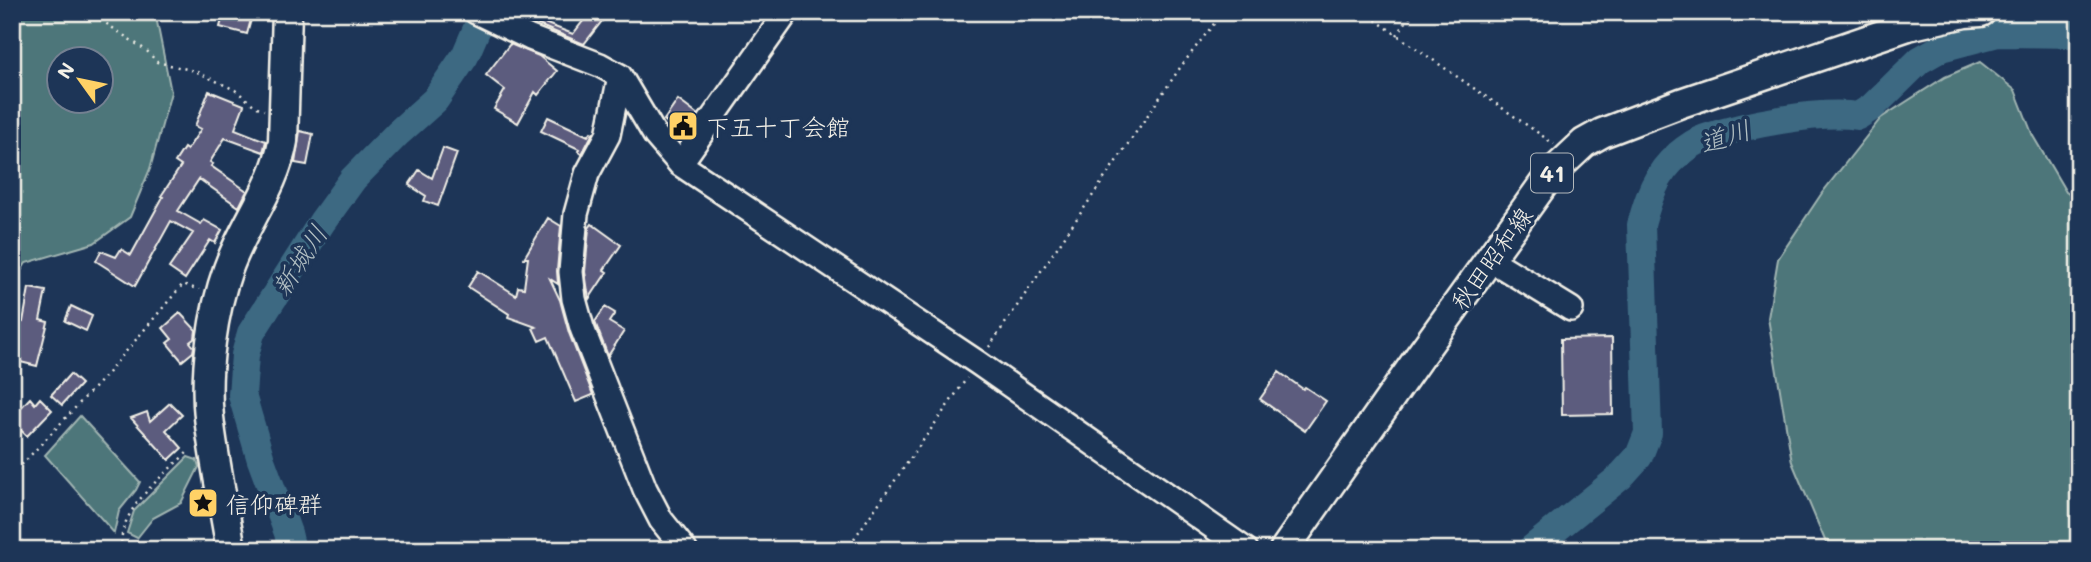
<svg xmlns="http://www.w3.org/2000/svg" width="2091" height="562" font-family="Mali,'Klee One',sans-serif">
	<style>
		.green { fill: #4d767a; stroke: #a0b4b1; stroke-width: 2; fill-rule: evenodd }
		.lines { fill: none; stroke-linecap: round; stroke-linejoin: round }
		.river { stroke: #3d6982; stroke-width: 28 }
		.building { fill: #5b5b7e; stroke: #f4f1e8; stroke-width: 2 }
		.minor-casing { stroke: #f4f1e8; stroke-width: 28 }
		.major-casing { stroke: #f4f1e8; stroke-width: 33 }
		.path { stroke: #f4f1e8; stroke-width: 2.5; stroke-dasharray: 2 5; stroke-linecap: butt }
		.minor { stroke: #1d3557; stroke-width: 23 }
		.major { stroke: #1d3557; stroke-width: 28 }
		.labels { text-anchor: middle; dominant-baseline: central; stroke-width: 7; stroke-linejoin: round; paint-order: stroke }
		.shield { fill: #1d3557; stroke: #b4b9bc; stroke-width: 2 }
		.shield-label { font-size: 23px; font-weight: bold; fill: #f4f1e8 }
		.poi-label { font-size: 24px; fill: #f4f1e8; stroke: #1d3557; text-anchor: start }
		.street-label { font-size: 24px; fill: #f4f1e8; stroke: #1d3557 }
		.water-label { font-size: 26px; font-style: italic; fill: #b4c1c4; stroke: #1d3557 }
	</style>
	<rect width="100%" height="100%" fill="#1d3557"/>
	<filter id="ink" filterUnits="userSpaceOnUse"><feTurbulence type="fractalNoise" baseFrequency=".0143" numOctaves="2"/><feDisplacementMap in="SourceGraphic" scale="14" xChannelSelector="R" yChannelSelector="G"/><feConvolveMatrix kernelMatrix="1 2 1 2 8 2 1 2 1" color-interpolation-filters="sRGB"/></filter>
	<g filter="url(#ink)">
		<path class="green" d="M 12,12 L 155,12 L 171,92 L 150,169 L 130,217 L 94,243 L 26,263 L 12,285 ZM 60,60 L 102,60 L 102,102 L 60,102 Z
			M 1980,62 L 2015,90 L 2033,136 L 2066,192 L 2079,201 L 2079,550 L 1829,550 L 1792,462 L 1768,318 L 1778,259 L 1822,193 L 1881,118 L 1945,77 Z
			M 80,416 L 140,482 L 136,490 L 119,511 L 114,533 L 45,455 Z
			M 188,457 L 197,460 L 199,467 L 181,503 L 153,518 L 137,538 L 127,533 L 134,511 Z"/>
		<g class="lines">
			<path class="river" d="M 292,550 L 288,533 L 261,460 L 242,395 L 245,355 L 251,333 L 322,222 L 353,179 L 398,133 L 435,100 L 465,56 L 484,12
				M 1530,550 L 1620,477 L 1639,456 L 1648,433 L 1641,225 C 1648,199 1656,173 1678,155 C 1685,149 1696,141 1705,138 C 1743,125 1819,110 1858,116 L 1872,107 L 1920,60 L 1941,48 L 1998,33 L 2079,34"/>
		</g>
		<path class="building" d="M 224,12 L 237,12 L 252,16 L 247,34 L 220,27 Z
			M 528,12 L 551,12 L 544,23 L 573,34 L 590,12 L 609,12 L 584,44 L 524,19 Z
			M 510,44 L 539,56 L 557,71 L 538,95 L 535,92 L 518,123 L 494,109 L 505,90 L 486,75 Z
			M 209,91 L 244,105 L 235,129 L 266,141 L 263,152 L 225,138 L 210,162 L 213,164 L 211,166 L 247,191 L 239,207 L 199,179 L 178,211 L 201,224 L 204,220 L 222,230 L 215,243 L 210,240 L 185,279 L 169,268 L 193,233 L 171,221 L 135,286 L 96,261 L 101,251 L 116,257 L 121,249 L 131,255 L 163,197 L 161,196 L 181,166 L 175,162 L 184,148 L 187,150 L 201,129 L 195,126 Z
			M 678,100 L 698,115 L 684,135 L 664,120 Z
			M 548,117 L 588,136 L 591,132 L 593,133 L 582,154 L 578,151 L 579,149 L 541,131 Z
			M 300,131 L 313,134 L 307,165 L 295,163 Z
			M 443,148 L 457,153 L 438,206 L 424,201 L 426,196 L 409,185 L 419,170 L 432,178 Z
			M 548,218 L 561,226 L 557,271 L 558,284 L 550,279 L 560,300 L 569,333 L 593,395 L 576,402 L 548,337 L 539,341 L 533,328 L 536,327 L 508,317 L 509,314 L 468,287 L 478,271 L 516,295 L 518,287 L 524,288 L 528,258 L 524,258 Z
			M 592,224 L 621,245 L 604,270 L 607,272 L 589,299 L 585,272 L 589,228 Z
			M 29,288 L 46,291 L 40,320 L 48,322 L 37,366 L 12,360 L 12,319 L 23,322 Z
			M 71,306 L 92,316 L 86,331 L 65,321 Z
			M 605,307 L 615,313 L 609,322 L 624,331 L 608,356 L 595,322 Z
			M 180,313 L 196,330 L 195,338 L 190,342 L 194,347 L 193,352 L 182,361 L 167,343 L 172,339 L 163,328 Z
			M 1612,338 L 1613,414 L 1562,415 L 1561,339 Z
			M 1279,372 L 1303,389 L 1305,387 L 1326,401 L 1305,431 L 1260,399 Z
			M 70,374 L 81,384 L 62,405 L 51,395 Z
			M 30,398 L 35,404 L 40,398 L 52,410 L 27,436 L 12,422 L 12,417 Z
			M 170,403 L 182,415 L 166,430 L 182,448 L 169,460 L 131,418 L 147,412 L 150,421 Z"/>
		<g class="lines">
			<g class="minor-casing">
				<path id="minor" d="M 476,12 L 530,38 L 600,65 L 620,76 L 655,135 L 680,164 L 978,363 L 1246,550
					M 620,76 L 608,135 L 587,174 L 576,214 L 571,272 L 574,299 L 582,328 L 645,489 L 661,520 L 685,550
					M 680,164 L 787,12
					M 1491,260 L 1571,309"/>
			</g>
			<g class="major-casing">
				<path id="major" d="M 231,550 C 224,506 214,461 209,417 C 204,372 213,311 228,269 C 244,224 275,187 283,141 L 287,12
					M 1284,550 L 1419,357 L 1550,175 L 1584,143 L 1602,133 L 1681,103 L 1908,26 L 1965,13 L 1981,12"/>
			</g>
			<path class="path" d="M 89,12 L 147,51 L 157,62 L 195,71 L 235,90 L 255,106 L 264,110
				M 1364,12 L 1554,144
				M 1397,35 L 1413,12
				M 989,347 L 1182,65 L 1223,12
				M 12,475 L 107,374 L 183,284 L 199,290
				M 122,550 C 115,511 165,474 190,450
				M 846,550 L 967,378"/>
			<use href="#minor" class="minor"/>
			<use href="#major" class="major"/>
		</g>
	</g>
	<defs>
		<g id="civic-square" transform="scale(1.575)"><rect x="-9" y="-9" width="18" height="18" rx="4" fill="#ffd166" stroke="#1d3557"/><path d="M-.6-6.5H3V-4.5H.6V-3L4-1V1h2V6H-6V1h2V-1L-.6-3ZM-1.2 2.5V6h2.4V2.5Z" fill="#111"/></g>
		<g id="sight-square" transform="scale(1.575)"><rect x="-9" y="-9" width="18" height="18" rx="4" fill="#ffd166" stroke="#1d3557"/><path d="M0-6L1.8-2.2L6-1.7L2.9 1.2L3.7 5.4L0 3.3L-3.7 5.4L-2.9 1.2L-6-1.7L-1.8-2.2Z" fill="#111"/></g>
	</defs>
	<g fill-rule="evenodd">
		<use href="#civic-square" x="683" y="126"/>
		<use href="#sight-square" x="203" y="503"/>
	</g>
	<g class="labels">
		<rect class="shield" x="1531" y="153.5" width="42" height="39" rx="5"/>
		<g class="shield-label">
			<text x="1552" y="173">41</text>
		</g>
		<g class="poi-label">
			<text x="706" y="126">下五十丁会館</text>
			<text x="226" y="503">信仰碑群</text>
		</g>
		<g class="street-label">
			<text transform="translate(1491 258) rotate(-54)">秋田昭和線</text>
		</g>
		<g class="water-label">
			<text transform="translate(1725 136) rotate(-18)">道川</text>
			<text transform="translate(299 260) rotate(-57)">新城川</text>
		</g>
	</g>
	<rect width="2091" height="562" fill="none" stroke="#1d3557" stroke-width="42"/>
	<rect x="21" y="21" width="2049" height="520" fill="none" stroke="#f4f1e8" stroke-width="2.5" filter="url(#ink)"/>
	<g transform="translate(80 80) rotate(303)"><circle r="33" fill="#1d3557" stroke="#738091" stroke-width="2"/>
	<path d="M0-5L12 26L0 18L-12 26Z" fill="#ffd166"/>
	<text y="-10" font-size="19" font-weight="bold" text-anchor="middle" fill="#f4f1e8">N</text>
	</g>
</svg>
